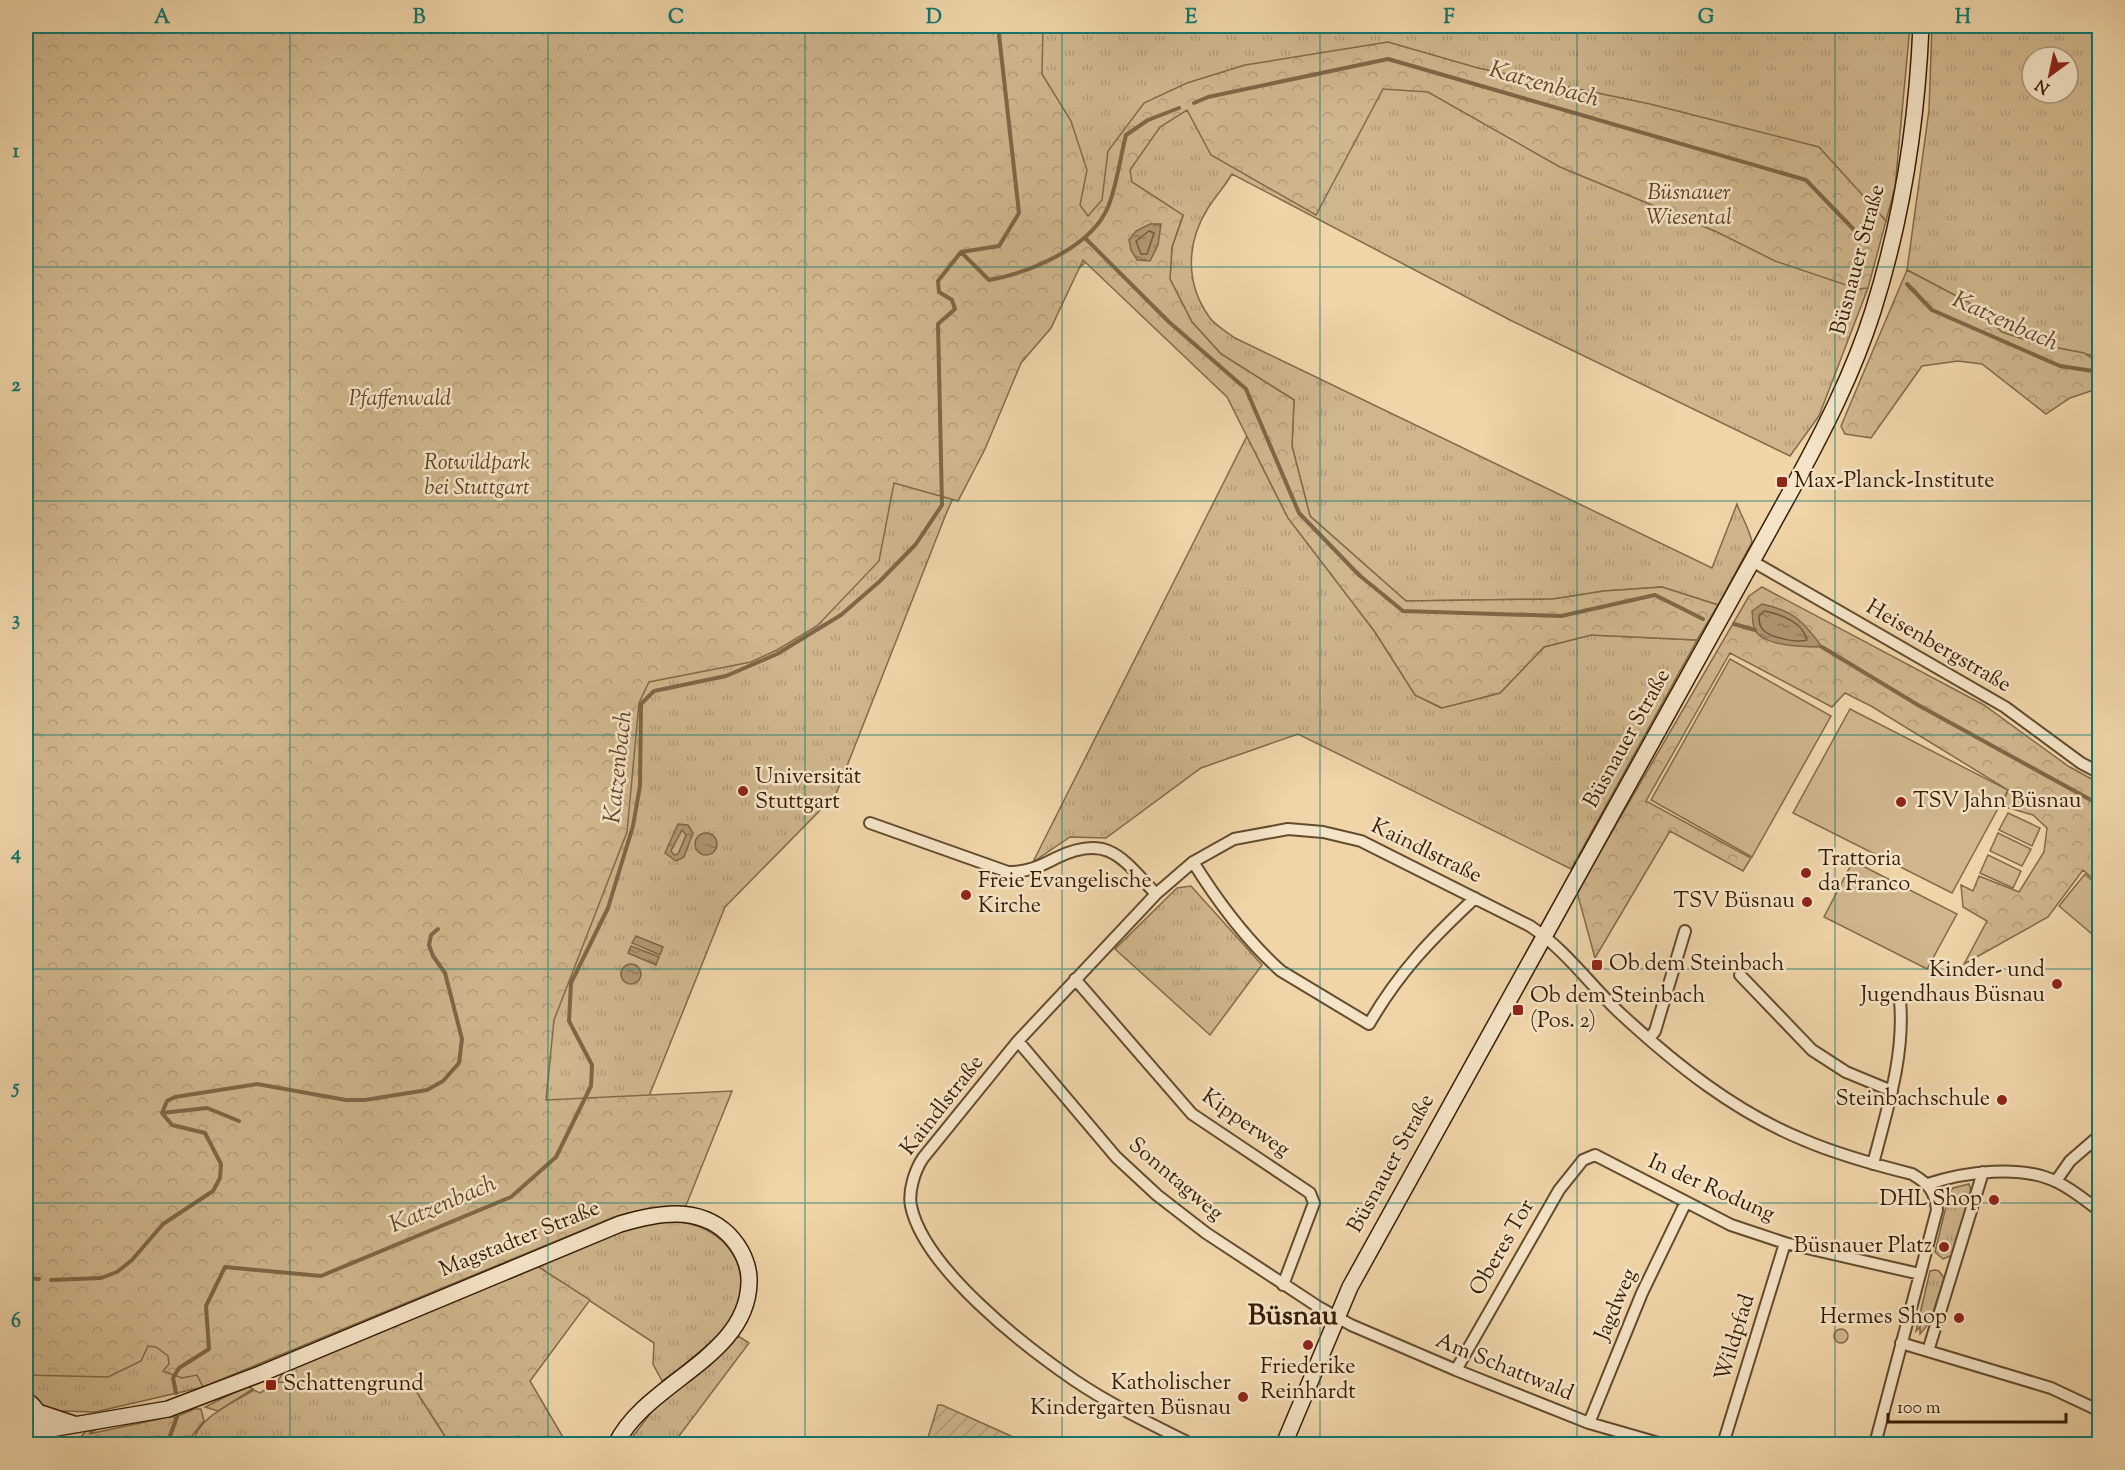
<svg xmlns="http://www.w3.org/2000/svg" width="2125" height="1470" font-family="'Sorts Mill Goudy',serif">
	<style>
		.grass { fill: url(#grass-tufts); stroke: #836a49; stroke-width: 1.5; fill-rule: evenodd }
		.forest { fill: url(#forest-crowns); stroke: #836a49; stroke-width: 1.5 }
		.garden { fill: url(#garden-furrows); stroke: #836a49; stroke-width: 1.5 }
		.pitch { fill: #d0b68d; stroke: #836a49; stroke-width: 1.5 }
		.water { fill: url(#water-ripples); stroke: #806646; stroke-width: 1.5; fill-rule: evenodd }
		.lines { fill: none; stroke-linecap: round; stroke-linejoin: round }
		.shore { stroke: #745a3b; stroke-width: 1.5 }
		.stream { stroke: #806646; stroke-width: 4 }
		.street-casing { stroke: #644b2e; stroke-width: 14 }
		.secondary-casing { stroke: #361d05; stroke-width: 18 }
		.street { stroke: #f5e4c7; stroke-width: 10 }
		.secondary { stroke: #f5e4c7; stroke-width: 15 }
		.grid { fill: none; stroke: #0f766e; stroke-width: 1.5; stroke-opacity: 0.55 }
		.poi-dot { fill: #8f2418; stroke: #f5e4c7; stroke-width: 2 }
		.labels { text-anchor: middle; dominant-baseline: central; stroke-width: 5; stroke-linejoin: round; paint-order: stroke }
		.park-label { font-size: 22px; font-style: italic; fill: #5c4327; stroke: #f5e4c7 }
		.street-label { font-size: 22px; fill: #361d05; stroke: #f5e4c7 }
		.poi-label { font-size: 22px; fill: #361d05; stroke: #f5e4c7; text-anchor: start }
		.water-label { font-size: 24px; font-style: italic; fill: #61472b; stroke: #f5e4c7 }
		.district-label { font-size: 28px; font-weight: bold; fill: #361d05; stroke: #f5e4c7 }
		.neatline { fill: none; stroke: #0f766e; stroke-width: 2 }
		.grid-label { font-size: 20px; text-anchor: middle; font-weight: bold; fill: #0f766e }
	</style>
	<defs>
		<pattern id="grass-tufts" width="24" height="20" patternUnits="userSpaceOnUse" patternTransform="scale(1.5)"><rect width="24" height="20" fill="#d0b68d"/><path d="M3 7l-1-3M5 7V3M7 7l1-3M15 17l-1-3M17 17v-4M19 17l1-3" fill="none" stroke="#b39c78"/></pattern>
		<pattern id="forest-crowns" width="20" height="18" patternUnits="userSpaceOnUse" patternTransform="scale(1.5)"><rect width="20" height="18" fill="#d0b68d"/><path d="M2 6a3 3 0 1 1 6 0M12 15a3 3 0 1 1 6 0" fill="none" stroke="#b39c78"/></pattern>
		<pattern id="garden-furrows" width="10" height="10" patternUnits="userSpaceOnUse" patternTransform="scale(1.5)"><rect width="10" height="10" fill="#d0b68d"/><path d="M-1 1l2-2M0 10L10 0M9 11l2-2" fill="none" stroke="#b39c78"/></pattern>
		<pattern id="water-ripples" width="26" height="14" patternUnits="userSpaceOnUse" patternTransform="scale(1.5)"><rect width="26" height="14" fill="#b19671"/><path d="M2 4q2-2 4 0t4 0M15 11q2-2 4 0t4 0" fill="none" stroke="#917a5b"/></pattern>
	</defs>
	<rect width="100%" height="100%" fill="#f0d5a9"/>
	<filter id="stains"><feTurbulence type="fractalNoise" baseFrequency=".00333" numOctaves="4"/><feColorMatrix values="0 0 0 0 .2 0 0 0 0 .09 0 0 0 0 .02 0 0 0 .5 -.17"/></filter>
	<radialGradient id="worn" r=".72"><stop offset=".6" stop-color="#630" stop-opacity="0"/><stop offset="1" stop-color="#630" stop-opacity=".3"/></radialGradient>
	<path class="grass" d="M 26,26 L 1910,26 L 1895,187 L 1886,221 L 1876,211 L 1858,289 L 1868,288 L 1819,416 L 1790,456 L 1510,320 L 1232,174 C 1225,186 1215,197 1208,208 C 1186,243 1185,284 1210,318 C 1216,326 1227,332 1235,338 L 1712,568 L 1737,504 C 1742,518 1749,528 1752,542 L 1718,605 L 1662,587 L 1604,591 L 1553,599 L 1406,601 L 1310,516 L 1292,446 L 1294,400 L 1221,354 L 1192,322 L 1170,279 L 1172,247 L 1183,216 L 1155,197 L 1072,275 L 1010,369 L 946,514 L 836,794 L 725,907 L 598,1223 L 203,1387 L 95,1412 L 62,1411 L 60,1435 L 26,1444 Z
		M 1932,26 L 2099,26 L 2099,357 L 2038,344 L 2001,332 L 1968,302 L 1907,270 L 1929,110 ZM 2032,57 L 2068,57 L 2068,93 L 2032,93 Z
		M 1247,436 L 1286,514 L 1375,632 L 1415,695 L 1441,708 L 1500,693 L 1544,647 L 1591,635 L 1697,640 L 1571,869 L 1298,734 L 1201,768 L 1106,838 L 1070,837 L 1033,862 Z
		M 1191,886 L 1262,965 L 1210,1035 L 1115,949 L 1177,888 Z
		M 1969,1184 L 1972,1193 L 1953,1255 L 1943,1259 L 1935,1252 L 1949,1194 L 1953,1188 Z
		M 669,1221 C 725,1222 762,1272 728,1323 C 712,1347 686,1364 662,1381 L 653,1364 L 654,1343 L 537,1266 L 623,1230 Z
		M 1935,1270 L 1939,1271 L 1944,1278 L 1930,1322 L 1920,1334 L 1920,1327 L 1916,1331 L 1930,1271 Z
		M1834 1336a7 7 0 1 1 14 0a7 7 0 1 1-14 0Z
		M 738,1336 L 749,1343 L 673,1444 L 627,1444 L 653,1410 L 702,1371 Z
		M 277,1382 L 411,1383 L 450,1444 L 193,1444 C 195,1418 235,1402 254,1390 L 260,1393 Z
		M 247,1386 L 253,1389 L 218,1411 L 205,1407 Z"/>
	<path class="forest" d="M 26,26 L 1043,26 L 1042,74 L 1071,121 L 1087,170 L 1080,205 L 1088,216 L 1102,200 L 1108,151 L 1144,103 L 1187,83 L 1245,65 L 1388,42 L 1478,68 L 1650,104 L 1819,147 L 1886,221 L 1868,288 L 1858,289 L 1775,261 L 1717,232 L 1560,167 L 1428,92 L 1383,89 L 1316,215 L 1211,155 L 1187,110 L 1160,127 L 1130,170 L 1132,182 L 1183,215 L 1172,247 L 1170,279 L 1192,322 L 1221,354 L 1294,400 L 1292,446 L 1310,516 L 1406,601 L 1553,599 L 1604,591 L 1662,587 L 1718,605 L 1697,640 L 1591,635 L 1544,647 L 1500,693 L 1442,708 L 1415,695 L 1375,632 L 1288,518 L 1227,397 L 1083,260 L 1051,328 L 1021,363 L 985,449 L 958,501 L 894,483 L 879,561 L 817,626 L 777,650 L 751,662 L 649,682 L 639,703 L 627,832 L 554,1020 L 546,1100 L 732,1091 L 685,1208 C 660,1206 635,1210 614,1217 L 203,1387 L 197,1375 L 182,1378 L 163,1371 L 169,1364 L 168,1356 L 156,1347 L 148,1346 L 141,1361 L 108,1377 L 26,1375 Z
		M 1907,270 L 1968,302 L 2002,332 L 2038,344 L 2084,353 L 2099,363 L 2099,379 L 2094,390 L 2070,398 L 2046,414 L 1982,364 L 1958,361 L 1922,366 L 1871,438 L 1845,434 L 1841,426 Z
		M 1762,587 L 1984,705 L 2068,766 L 2099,783 L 2099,884 L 2083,870 L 2048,917 L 1964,964 L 1987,921 L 1963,907 L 1961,885 L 1973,891 L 1979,876 L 2019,892 L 2044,852 L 2047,828 L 2033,815 L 2002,806 L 2008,790 L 1871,706 L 1845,693 L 1832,707 L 1730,653 L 1646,801 L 1751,858 L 1743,871 L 1670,831 L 1595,958 L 1577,892 L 1749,596 Z
		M 537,1266 L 590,1300 L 530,1381 L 567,1444 L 450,1444 L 411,1383 L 277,1382 L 284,1371 Z
		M 194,1409 L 201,1409 L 204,1421 L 191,1437 L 191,1444 L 80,1444 L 80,1438 L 86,1431 L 94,1431 L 89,1434 L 173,1416 L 174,1418 Z
		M 57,1435 L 70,1439 L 74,1444 L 38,1444 L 47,1437 Z"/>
	<path class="garden" d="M 938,1405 L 942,1405 L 1029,1444 L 926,1444 Z"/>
	<path class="pitch" d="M 1730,659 L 1831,716 L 1752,857 L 1651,800 Z
		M 1850,709 L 2008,790 L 1952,893 L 1793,813 Z
		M 2008,813 L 2040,828 L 2032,846 L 1999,830 Z
		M 1998,833 L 2031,849 L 2022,866 L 1990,851 Z
		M 1988,855 L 2021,871 L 2013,888 L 1980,873 Z
		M 1853,861 L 1957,914 L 1927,969 L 1824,917 Z
		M 2085,874 L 2099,887 L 2099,940 L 2059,906 Z"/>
	<path class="water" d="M 1150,224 L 1161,224 L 1158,245 L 1150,261 L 1137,260 L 1131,250 L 1129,240 L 1136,231 Z
		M 1762,604 C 1794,611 1804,622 1822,647 C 1806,647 1763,646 1755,630 C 1752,625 1753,616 1752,611 Z
		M 678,824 L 688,825 L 693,833 L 684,857 L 676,861 L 665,853 ZM 682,830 L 686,835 L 678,854 L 674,855 L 671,851 Z
		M695 844a11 11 0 1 1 22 0a11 11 0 1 1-22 0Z
		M 636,936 L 663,947 L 660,955 L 632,943 Z
		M 631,946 L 659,957 L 656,965 L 628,953 Z
		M621 974a10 10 0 1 1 20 0a10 10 0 1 1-20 0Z"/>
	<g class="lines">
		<path class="shore" d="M 1149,231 L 1154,233 L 1147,254 L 1141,254 L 1136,241 Z
			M 1764,611 C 1780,614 1803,622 1807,640 C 1797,643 1771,638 1763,630 C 1759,626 1759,621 1759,616 Z"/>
		<path class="stream" d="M 1194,103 L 1208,97 L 1388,59 L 1806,180 L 1860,236
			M 1086,239 L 1169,322 L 1246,389 L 1299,513 L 1359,575 L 1403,611 L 1561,616 L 1655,595 L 1703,619
			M 961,252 L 999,246 L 1019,213 L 998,26
			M 1907,284 L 1932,310 L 2060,366 L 2100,372
			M 1734,624 L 1755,630
			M 1822,647 L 1918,705 L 2100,805
			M 162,1113 L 207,1108 L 239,1121
			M 26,1278 L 39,1279
			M 51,1280 L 101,1278 L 117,1272 L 132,1260 L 163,1224 L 213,1191 L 220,1178 L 221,1164 L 205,1133 L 172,1125 L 162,1113 L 167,1101 L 175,1097 L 257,1084 L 346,1100 L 365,1100 L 427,1090 L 443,1081 L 459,1063 L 462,1039 L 445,973 L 433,956 L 429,945 L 431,935 L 438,929
			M 176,1393 L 173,1378 L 179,1368 L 209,1349 L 206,1306 L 225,1267 L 321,1276 L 511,1197 L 556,1157 L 591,1086 L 592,1065 L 569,1021 L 571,983 L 608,908 L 633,826 L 640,786 L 641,704 L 654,691 L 726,676 L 777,654 L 841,615 L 880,581 L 916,544 L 942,505 L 938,324 L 955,309 L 952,300 L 939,292 L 938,281 L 961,252 L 989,280 C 1028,273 1091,248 1108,207 C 1117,185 1120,158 1126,135 L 1148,120 L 1179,108
			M 167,1444 L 177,1417"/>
		<g class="street-casing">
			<path id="street" d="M 1752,561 L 2005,707 L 2081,763 L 2100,773
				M 870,823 L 1008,872 C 1027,872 1039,867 1056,858 C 1108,833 1122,858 1156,894
				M 1193,862 C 1218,902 1246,940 1281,971 L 1369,1024 C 1399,972 1432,938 1475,898
				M 1740,975 L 1812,1050 L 1846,1072 L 1892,1091
				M 1075,979 L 1192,1114 L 1310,1193 L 1314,1203 L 1283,1285
				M 1649,1039 L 1655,1031 L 1685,931
				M 1018,1041 L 1116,1157 L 1157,1195 L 1206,1233 L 1317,1306 L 1351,1325 L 1456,1370 L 1589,1423 L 1662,1444
				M 1873,1164 C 1887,1109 1905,1056 1900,1000
				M 2056,1181 L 2070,1161 L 2100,1135
				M 1928,1184 C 1964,1172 2021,1164 2057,1182 C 2072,1189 2086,1201 2100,1211
				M 1901,1343 L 2051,1388 L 2100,1411
				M 1928,1351 L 1983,1172
				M 1456,1370 L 1559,1190 L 1583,1160 L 1595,1155 L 1731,1225 L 1785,1243 L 1920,1274
				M 1589,1423 L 1642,1293 L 1685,1204
				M 1191,1444 C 1151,1424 1111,1405 1074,1380 C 1023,1345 924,1268 911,1206 C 908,1191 915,1170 923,1158 L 1018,1041 L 1156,894 L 1193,862 L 1234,839 L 1288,829 L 1323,832 L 1361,841 L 1530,926 C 1566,950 1590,985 1621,1014 C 1675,1064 1735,1112 1804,1140 C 1839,1155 1876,1165 1912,1174 C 1929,1184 1935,1191 1937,1210 L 1875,1444
				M 1723,1444 L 1785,1243"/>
		</g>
		<g class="secondary-casing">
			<path id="secondary" d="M 26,1400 C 43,1411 44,1431 30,1444
				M 38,1412 L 74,1424
				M 39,1431 L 168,1409 L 260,1374 L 620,1224 C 657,1213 698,1205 728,1234 C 741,1247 750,1265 749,1283 C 747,1358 646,1382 616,1444
				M 1284,1444 L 1350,1287 L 1792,489 C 1823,432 1853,374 1873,311 C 1902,219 1917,122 1921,26"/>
		</g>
		<use href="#street" class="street"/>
		<use href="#secondary" class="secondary"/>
	</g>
	<path class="grid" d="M 290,26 L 290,1444M 548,26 L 548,1444M 805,26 L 805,1444M 1062,26 L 1062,1444M 1320,26 L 1320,1444M 1577,26 L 1577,1444M 1835,26 L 1835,1444M 26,267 L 2100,267M 26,501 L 2100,501M 26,735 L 2100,735M 26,969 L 2100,969M 26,1203 L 2100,1203"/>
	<g class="poi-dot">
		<rect x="1776" y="476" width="12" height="12" rx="3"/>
		<circle cx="743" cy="791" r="6"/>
		<circle cx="1901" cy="802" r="6"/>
		<circle cx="1806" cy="873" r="6"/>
		<circle cx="966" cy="895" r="6"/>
		<circle cx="1807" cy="902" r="6"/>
		<rect x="1591" y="959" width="12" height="12" rx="3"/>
		<circle cx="2057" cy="984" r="6"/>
		<rect x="1512" y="1004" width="12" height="12" rx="3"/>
		<circle cx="2002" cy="1100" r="6"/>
		<circle cx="1994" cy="1200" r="6"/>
		<circle cx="1944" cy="1247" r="6"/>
		<circle cx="1959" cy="1318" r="6"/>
		<circle cx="1308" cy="1345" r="6"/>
		<rect x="265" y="1379" width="12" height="12" rx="3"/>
		<circle cx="1243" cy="1397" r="6"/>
	</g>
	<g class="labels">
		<g class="park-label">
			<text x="1689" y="194">Büsnauer<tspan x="1689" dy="25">Wiesental</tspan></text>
			<text x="400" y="400">Pfaffenwald</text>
			<text x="477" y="464">Rotwildpark<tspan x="477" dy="25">bei Stuttgart</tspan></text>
		</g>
		<g class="street-label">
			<text transform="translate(1859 260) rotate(-75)">Büsnauer Straße</text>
			<text transform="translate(1938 647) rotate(30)">Heisenbergstraße</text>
			<text transform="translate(1628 739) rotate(-61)">Büsnauer Straße</text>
			<text transform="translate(1426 852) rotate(26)">Kaindlstraße</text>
			<text transform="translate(943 1106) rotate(-52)">Kaindlstraße</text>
			<text transform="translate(1245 1124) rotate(35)">Kipperweg</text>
			<text transform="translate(1392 1164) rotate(-61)">Büsnauer Straße</text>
			<text transform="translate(1175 1180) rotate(40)">Sonntagweg</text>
			<text transform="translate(1711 1189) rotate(24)">In der Rodung</text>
			<text transform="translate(520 1240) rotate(-22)">Magstadter Straße</text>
			<text transform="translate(1503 1248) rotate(-60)">Oberes Tor</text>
			<text transform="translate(1617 1305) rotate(-67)">Jagdweg</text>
			<text transform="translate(1736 1338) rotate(-73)">Wildpfad</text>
			<text transform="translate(1504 1368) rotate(22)">Am Schattwald</text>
		</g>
		<g class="poi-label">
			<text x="1794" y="482">Max-Planck-Institute</text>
			<text x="755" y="778">Universität<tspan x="755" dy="25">Stuttgart</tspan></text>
			<text x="1913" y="802">TSV Jahn Büsnau</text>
			<text x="1818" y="860">Trattoria<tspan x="1818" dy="25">da Franco</tspan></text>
			<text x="978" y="882">Freie Evangelische<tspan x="978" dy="25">Kirche</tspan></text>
			<text x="1795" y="902" text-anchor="end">TSV Büsnau</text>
			<text x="1609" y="965">Ob dem Steinbach</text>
			<text x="2045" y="971" text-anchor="end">Kinder- und<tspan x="2045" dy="25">Jugendhaus Büsnau</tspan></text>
			<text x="1530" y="997">Ob dem Steinbach<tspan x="1530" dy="25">(Pos. 2)</tspan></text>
			<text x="1990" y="1100" text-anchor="end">Steinbachschule</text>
			<text x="1982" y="1200" text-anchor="end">DHL Shop</text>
			<text x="1932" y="1247" text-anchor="end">Büsnauer Platz</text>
			<text x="1947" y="1318" text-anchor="end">Hermes Shop</text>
			<text x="1308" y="1368" text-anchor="middle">Friederike<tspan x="1308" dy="25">Reinhardt</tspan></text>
			<text x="1231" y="1384" text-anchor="end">Katholischer<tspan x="1231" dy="25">Kindergarten Büsnau</tspan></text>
			<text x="283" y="1385">Schattengrund</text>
		</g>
		<g class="water-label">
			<text transform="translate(1544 85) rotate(16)">Katzenbach</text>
			<text transform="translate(2005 322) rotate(24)">Katzenbach</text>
			<text transform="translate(619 767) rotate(-84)">Katzenbach</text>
			<text transform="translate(443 1205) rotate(-23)">Katzenbach</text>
		</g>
		<g class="district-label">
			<text x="1293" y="1317">Büsnau</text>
		</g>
	</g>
	<rect width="2125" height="1470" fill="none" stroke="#f0d5a9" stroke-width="66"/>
	<g transform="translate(2050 75) rotate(213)"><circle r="28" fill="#f5e4c7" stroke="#a99479" stroke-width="1.5"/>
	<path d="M0-4.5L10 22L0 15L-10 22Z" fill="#8f2418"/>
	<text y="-9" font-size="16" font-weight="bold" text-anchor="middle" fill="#361d05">N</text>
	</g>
	<path d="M1888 1413v9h178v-9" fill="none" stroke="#361d05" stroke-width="3"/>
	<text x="1897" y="1413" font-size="18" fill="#361d05" stroke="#f5e4c7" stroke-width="4.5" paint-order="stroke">100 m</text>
	<rect x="33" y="33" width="2059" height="1404" class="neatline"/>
	<g class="grid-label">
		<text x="162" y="23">A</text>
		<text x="419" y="23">B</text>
		<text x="676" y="23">C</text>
		<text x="934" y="23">D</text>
		<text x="1191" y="23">E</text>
		<text x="1449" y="23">F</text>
		<text x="1706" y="23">G</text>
		<text x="1963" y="23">H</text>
		<text x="16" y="157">1</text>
		<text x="16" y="391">2</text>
		<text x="16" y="625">3</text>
		<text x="16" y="859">4</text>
		<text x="16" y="1093">5</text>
		<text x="16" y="1327">6</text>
	</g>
	<rect width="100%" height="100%" filter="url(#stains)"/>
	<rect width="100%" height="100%" fill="url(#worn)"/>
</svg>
